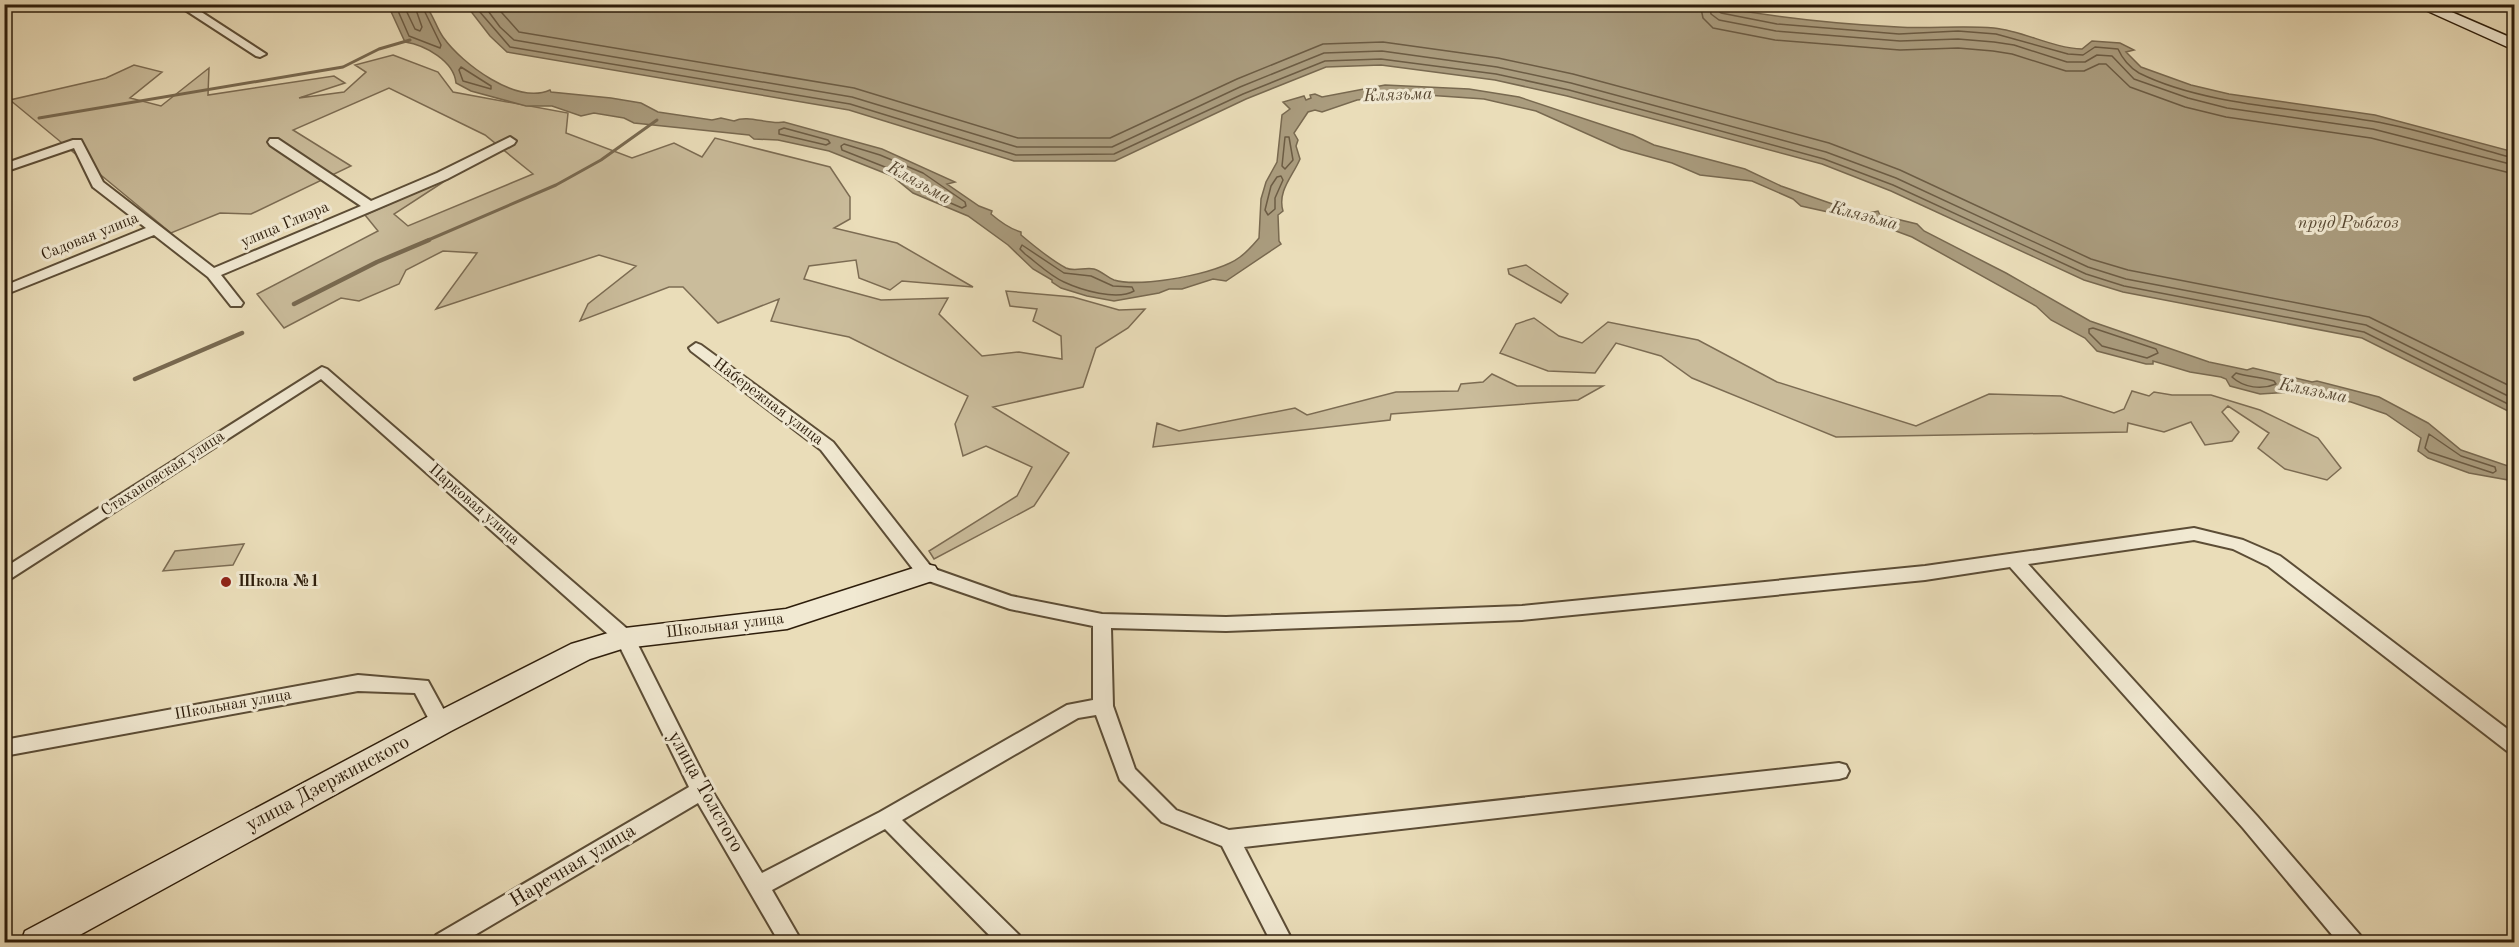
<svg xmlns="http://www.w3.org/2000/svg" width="2519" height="947" font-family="'Old Standard TT',serif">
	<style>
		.green { fill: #cabc9b; stroke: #7c6c53; stroke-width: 1.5 }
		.water { fill: #aa9c7e; stroke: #786950; stroke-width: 1.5 }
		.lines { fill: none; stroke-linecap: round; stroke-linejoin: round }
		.shore { stroke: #6c5c44; stroke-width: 1.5 }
		.stream-far1 { stroke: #786950; stroke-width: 3 }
		.stream { stroke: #786950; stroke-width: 4.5 }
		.street-casing { stroke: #5c4d36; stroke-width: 4 }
		.secondary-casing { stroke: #2d1d0b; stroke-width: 3 }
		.street { fill: #f1e9d2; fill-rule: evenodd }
		.secondary { fill: #f1e9d2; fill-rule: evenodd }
		.poi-dot { fill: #8f2418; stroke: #f1e9d2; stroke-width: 2 }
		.labels { text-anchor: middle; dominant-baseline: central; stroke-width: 6; stroke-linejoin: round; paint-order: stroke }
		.street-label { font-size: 16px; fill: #2d1d0b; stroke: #f1e9d2 }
		.poi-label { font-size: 16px; font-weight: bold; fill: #2d1d0b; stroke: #f1e9d2; text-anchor: start }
		.water-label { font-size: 18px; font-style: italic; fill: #594933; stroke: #f1e9d2 }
		.near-street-label { font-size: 20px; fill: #2d1d0b; stroke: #f1e9d2 }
	</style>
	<rect width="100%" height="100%" fill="#eaddb9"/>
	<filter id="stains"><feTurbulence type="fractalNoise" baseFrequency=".00333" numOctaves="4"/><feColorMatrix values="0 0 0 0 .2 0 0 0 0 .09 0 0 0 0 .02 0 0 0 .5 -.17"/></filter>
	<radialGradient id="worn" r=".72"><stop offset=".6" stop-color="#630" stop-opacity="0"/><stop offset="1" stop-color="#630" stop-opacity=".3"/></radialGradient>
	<path class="green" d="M 393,55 L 438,72 L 453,92 L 568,113 L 566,133 L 632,158 L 674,143 L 702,157 L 715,138 L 830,167 L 850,197 L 850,219 L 834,228 L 897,243 L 973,287 L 902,281 L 890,290 L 859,278 L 856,260 L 809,266 L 804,279 L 881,300 L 948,298 L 939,314 L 982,356 L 1019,352 L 1062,359 L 1061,336 L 1033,321 L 1037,309 L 1010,306 L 1006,291 L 1073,297 L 1119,310 L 1145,309 L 1128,328 L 1096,348 L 1083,387 L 993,407 L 1069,453 L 1034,506 L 934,559 L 929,551 L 1017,496 L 1032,467 L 986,446 L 963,456 L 955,424 L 968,396 L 849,337 L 771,321 L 779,299 L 718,323 L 683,287 L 669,287 L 580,321 L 588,304 L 636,266 L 599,255 L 436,309 L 477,253 L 443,251 L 406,270 L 399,284 L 359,301 L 341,298 L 284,328 L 257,294 L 378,231 L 365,215 L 451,177 L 394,214 L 408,226 L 533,174 L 485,135 L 389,88 L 293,130 L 351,166 L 251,214 L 220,213 L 171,233 L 10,100 L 106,78 L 134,65 L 162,72 L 130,98 L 161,106 L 209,68 L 208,95 L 334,76 L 345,83 L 299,98 L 344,92 L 366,72 L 355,65 Z
		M 1526,265 L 1568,294 L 1561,303 L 1509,274 L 1508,269 Z
		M 1534,318 L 1559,336 L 1582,343 L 1608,322 L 1698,340 L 1777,382 L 1916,426 L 1989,394 L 2061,396 L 2114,413 L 2124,409 L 2132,391 L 2149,396 L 2154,392 L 2172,395 L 2211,395 L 2260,410 L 2318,438 L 2341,468 L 2327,480 L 2285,469 L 2258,448 L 2269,433 L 2228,406 L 2222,412 L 2239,432 L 2232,441 L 2205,445 L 2191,422 L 2164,432 L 2128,423 L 2127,432 L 1836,437 L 1692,378 L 1661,356 L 1616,343 L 1595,373 L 1548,371 L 1500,353 L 1516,324 Z
		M 1492,374 L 1517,386 L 1603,386 L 1578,400 L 1391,414 L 1390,420 L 1153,447 L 1157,423 L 1179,431 L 1295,408 L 1307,415 L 1396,392 L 1458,391 L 1461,384 L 1483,382 Z
		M 244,544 L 233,565 L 163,571 L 175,551 Z"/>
	<path class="water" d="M 388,5 L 425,5 C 433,14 436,27 443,37 C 462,64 517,105 550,90 L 551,92 L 611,98 L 641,103 L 658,112 L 712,120 L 721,118 L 734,121 C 748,114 768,125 784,122 L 882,149 L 955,182 L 947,184 L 979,206 L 992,211 L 991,214 C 998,220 1010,229 1021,232 L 1021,235 C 1034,246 1051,260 1066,268 C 1074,272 1085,267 1094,269 C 1101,271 1107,277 1114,280 C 1141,288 1218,274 1240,257 C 1248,251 1253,245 1259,238 L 1261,199 L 1266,182 L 1277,162 L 1282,115 L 1290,109 L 1283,102 L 1304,96 L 1306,100 L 1311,98 L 1310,95 L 1315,94 L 1322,97 L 1385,85 L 1469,89 L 1519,97 L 1633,135 L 1654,145 L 1745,169 L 1781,186 L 1844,208 L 1869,213 L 1878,211 L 1880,215 L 1917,224 L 1924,231 L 2006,273 L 2090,321 L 2209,362 L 2247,370 L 2253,368 L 2312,382 L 2317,381 L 2379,397 L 2428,423 L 2461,450 L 2514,468 L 2514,481 L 2469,473 L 2428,458 L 2418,451 L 2421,438 L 2386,414 L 2351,402 L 2292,392 L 2260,394 L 2230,386 L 2226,379 L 2221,377 L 2190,372 L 2153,361 L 2153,364 L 2146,364 L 2097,351 L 2085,338 L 2051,320 L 2036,306 L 1912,237 L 1869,221 L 1801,206 L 1793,199 L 1752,181 L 1700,175 L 1672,163 L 1621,149 L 1536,111 L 1484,99 L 1412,94 L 1378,101 L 1367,99 L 1357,100 L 1322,112 L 1315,110 L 1308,112 L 1294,133 L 1298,140 L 1296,146 L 1300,159 C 1293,176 1277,191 1283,211 L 1278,215 L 1279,241 L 1281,244 L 1226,281 L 1213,279 L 1182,289 L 1169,289 L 1159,293 L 1114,301 L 1087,296 L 1061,288 L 1052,282 L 1052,280 L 1033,269 L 1008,245 L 968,216 L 913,193 L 892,176 L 829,151 L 778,140 L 754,139 L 749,135 L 634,123 L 624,118 L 594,113 L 581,116 L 552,106 L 526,106 L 471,91 L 456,83 C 454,61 425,45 405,42 Z
		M 1708,5 C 1771,17 1834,24 1898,27 C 1930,29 1961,25 1994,28 C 2024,31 2052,48 2082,49 L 2092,41 L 2120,43 L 2134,50 L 2126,52 L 2141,67 L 2191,85 L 2229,94 L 2375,115 L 2514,152 L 2514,414 L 2362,338 L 2123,292 L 2084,280 L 1891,191 L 1822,164 L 1567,96 L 1495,80 L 1381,65 L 1326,67 L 1246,99 L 1115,161 L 1014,161 L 849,110 L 507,52 L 490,36 L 466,5 Z"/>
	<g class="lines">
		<path class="shore" d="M 395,4 L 409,36 L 440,48 L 441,45 L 421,4
			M 403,4 L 415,29 L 420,31 L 422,27 L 414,4
			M 473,4 L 510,47 L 850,104 L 1016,155 L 1114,154 L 1243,94 L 1325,61 L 1381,59 L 1496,74 L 1569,90 L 1824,159 L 1893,185 L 2086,274 L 2124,286 L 2364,332 L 2514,407
			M 483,4 L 500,27 L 514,40 L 852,97 L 1017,147 L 1112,147 L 1240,87 L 1324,53 L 1382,51 L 1497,67 L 1571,83 L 1826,152 L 1896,178 L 2088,267 L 2126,279 L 2366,325 L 2514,399
			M 494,4 L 519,32 L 854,88 L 1018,138 L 1110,138 L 1237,79 L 1323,44 L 1383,42 L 1498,58 L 1573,74 L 1829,143 L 1900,170 L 2091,259 L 2128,270 L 2369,317 L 2514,388
			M 1700,4 L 1703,18 L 1713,28 L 1775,40 L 1900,50 L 1958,48 L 1993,51 L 2012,54 L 2066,71 L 2084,71 L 2099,64 L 2106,64 L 2130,87 L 2185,107 L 2226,117 L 2371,138 L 2514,174
			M 1709,4 L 1711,14 L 1719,20 L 1776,31 L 1900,41 L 1958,39 L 1994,42 L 2014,45 L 2067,62 L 2085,62 L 2097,55 L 2112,56 L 2134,79 L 2188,98 L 2227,108 L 2373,129 L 2514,165
			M 1716,4 L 1717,10 L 1721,13 L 1777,24 L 1899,34 L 1958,31 L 1996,34 L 2068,54 L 2083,55 L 2095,47 L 2118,49 C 2122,58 2130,68 2139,73 C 2205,106 2299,108 2372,121 C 2420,129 2467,146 2514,158
			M 461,67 L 491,86 L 491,89 L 463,81 L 459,70 Z
			M 784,128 L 828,140 L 830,143 L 826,145 L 779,134 L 779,130 Z
			M 1285,137 L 1289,137 L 1293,160 L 1285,169 L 1282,166 Z
			M 844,144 L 880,155 L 923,173 L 965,202 L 966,206 L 962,208 L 916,188 L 895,171 L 842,150 L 841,146 Z
			M 1281,176 L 1283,180 L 1275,198 L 1275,209 L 1268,215 L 1265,210 L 1271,186 L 1277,177 Z
			M 1022,245 L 1064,273 L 1091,276 L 1113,286 L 1132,287 L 1134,291 C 1117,301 1081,290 1064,282 C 1050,276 1037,263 1025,254 L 1020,249 Z
			M 2093,328 L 2156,349 L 2158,353 L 2147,358 L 2102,346 L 2089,333 L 2089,329 Z
			M 2236,373 C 2248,377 2261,377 2274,381 L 2276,384 C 2262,390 2244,388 2232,377 Z
			M 2429,434 L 2461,456 L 2495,467 L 2496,471 L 2493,473 L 2429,452 L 2425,448 Z"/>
		<path class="stream-far1" d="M 39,118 L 343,67 L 379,49 L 410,40
			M 426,241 L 556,185 L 601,160 L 657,120"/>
		<path class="stream" d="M 294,304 L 377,262 L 429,240
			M 135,379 L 242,333"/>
		<g class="street-casing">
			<path id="street" d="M 176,4 L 189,4 L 266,54 L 260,57 L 256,56 Z
				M 510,137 L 516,141 L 514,144 L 447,179 L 221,275 L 243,303 L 241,306 L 231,306 L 208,277 L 154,235 L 4,295 L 4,286 L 146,228 L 93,187 L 74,148 L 4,172 L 4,164 L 73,140 L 81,140 L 103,182 L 214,268 L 361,206 L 270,145 L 268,142 L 270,139 L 278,139 L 371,201 L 437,173 Z
				M 696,343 L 701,345 L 833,442 L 932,568 L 1011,596 L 1102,614 L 1226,617 L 1522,606 L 1925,566 L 2194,528 L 2243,540 L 2280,556 L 2514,734 L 2514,753 L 2507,751 L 2268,566 L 2233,549 L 2194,540 L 2028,564 L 2257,816 L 2360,935 L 2363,942 L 2338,942 L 2243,828 L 2010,567 L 1925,580 L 1522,620 L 1226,631 L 1111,628 L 1113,706 L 1135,769 L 1176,810 L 1229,830 L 1839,763 L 1846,765 L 1849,771 L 1846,777 L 1839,779 L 1244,847 L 1293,942 L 1271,942 L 1222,846 L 1162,822 L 1120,780 L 1096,715 L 1078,718 L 902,820 L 1019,935 L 1022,942 L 996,942 L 885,829 L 772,890 L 802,942 L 779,942 L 698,803 L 463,942 L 433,942 L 436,935 L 689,787 L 618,643 L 321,379 L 4,583 L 4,568 L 322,367 L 327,369 L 632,633 L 708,784 L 762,873 L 880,812 L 1067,705 L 1093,700 L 1093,626 L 1010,609 L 920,578 L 821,450 L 691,351 L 689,348 Z
				M 358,675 L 428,681 L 451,723 L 448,729 L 441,731 L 434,729 L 415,693 L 358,691 L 4,756 L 4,740 Z"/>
		</g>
		<g class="secondary-casing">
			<path id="secondary" d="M 2412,4 L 2433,4 L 2514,39 L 2514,50 Z
				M 926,564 L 935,566 L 939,573 L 935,580 L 787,629 L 625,648 L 590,659 L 451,731 L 67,942 L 21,942 L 25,931 L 431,715 L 571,644 L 625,628 L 786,609 Z"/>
		</g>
		<use href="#street" class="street"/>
		<use href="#secondary" class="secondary"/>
	</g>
	<circle class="poi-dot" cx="226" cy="582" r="6"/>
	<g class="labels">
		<g class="street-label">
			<text transform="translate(285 225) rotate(-23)">улица Глиэра</text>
			<text transform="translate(90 237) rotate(-22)">Садовая улица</text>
			<text transform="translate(768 402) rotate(37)">Набережная улица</text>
			<text transform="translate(163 474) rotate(-33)">Стахановская улица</text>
			<text transform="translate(474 505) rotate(41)">Парковая улица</text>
			<text transform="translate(725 626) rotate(-7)">Школьная улица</text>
			<text transform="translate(233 705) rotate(-10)">Школьная улица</text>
		</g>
		<g class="poi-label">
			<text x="238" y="582">Школа №1</text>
		</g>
		<g class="water-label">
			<text transform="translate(1398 95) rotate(-2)">Клязьма</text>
			<text transform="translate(919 183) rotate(29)">Клязьма</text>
			<text transform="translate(1864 216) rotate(15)">Клязьма</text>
			<text x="2348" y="223">пруд Рыбхоз</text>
			<text transform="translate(2313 391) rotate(11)">Клязьма</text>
		</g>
		<g class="near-street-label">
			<text transform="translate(328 784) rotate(-28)">улица Дзержинского</text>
			<text transform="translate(705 792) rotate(61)">улица Толстого</text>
			<text transform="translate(573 866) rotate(-31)">Наречная улица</text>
		</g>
	</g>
	<rect width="2519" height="947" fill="none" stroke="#eaddb9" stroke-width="24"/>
	<rect x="6" y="6" width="2507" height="935" fill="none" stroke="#2d1d0b" stroke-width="3"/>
	<rect x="12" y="12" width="2495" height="923" fill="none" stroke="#2d1d0b" stroke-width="1.5"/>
	<rect width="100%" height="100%" filter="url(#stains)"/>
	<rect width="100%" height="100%" fill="url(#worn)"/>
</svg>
